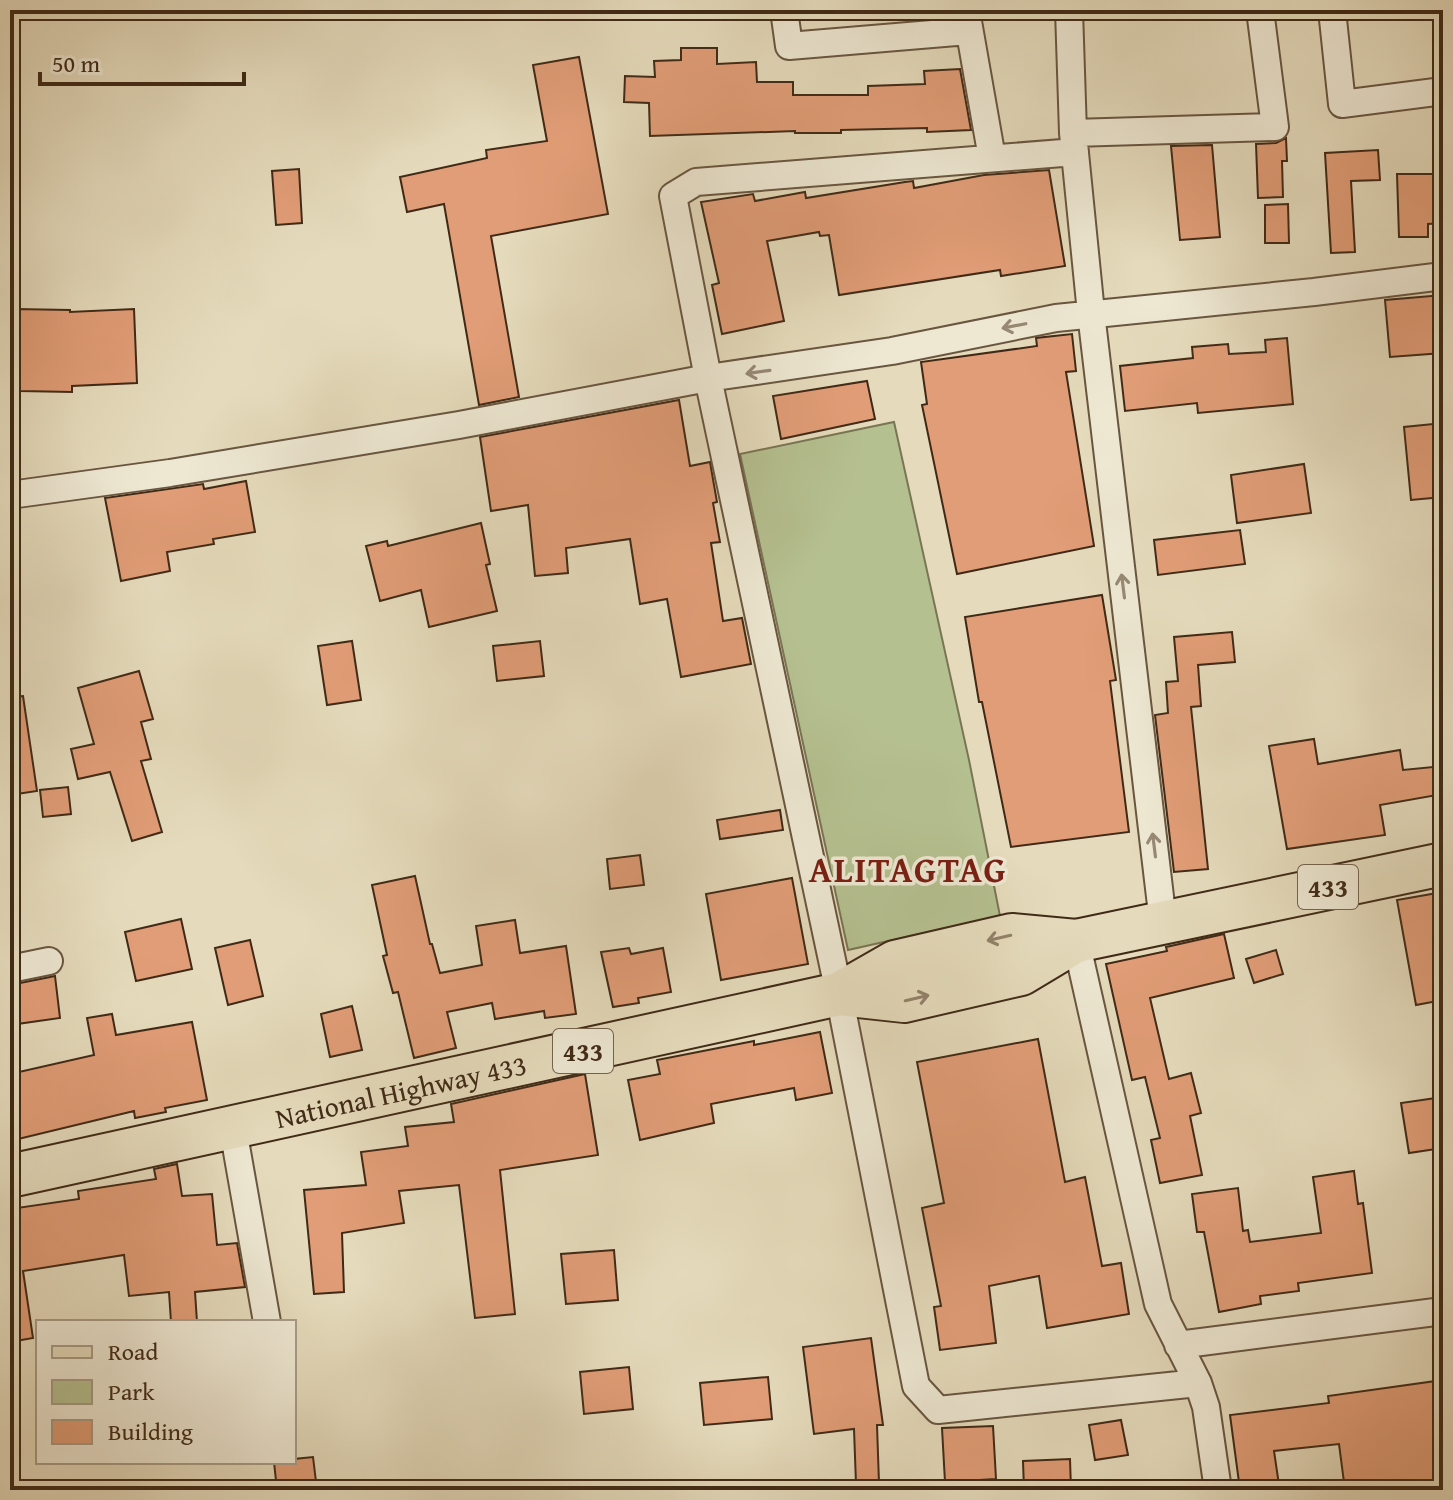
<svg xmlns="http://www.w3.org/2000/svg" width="1453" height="1500" font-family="'Gentium Book Plus',serif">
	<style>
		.green { fill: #b5c090; stroke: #7a7554; stroke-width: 2 }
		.building { fill: #e19d77; stroke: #402a17; stroke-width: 2 }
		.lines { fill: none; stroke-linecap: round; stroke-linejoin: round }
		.street-casing { stroke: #695640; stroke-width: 30 }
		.primary-casing { stroke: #402a17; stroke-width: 46 }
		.street { stroke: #eee8d3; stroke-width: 26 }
		.primary { stroke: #e5dbbc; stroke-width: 42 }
		.oneway { stroke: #978975 }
		.oneway2 { stroke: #92826a }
		.labels { text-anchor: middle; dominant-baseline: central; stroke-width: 7; stroke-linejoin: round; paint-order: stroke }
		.shield { fill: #eee8d3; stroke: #74634f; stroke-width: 2 }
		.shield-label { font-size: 26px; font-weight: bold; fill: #402a17 }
		.street-label { font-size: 28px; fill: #402a17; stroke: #eee8d3 }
		.district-label { font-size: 36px; font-weight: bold; letter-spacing: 2px; fill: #7a1f14; stroke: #eee8d3 }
	</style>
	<rect width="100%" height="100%" fill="#e5dbbc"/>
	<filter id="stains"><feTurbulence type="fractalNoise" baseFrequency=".0025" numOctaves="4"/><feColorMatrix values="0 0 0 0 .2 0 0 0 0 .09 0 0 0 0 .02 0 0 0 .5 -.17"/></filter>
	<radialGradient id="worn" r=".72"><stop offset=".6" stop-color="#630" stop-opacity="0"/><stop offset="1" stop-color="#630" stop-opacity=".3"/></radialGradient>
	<path class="green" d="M 894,422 L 969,760 L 1000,916 L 848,950 L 740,454 Z"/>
	<path class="building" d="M 681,48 L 717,48 L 717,64 L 756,62 L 757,82 L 793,82 L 793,95 L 868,95 L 868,86 L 925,84 L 924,71 L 960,69 L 971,130 L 927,132 L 927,128 L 841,130 L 841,133 L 795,133 L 795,131 L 650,136 L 649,103 L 624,102 L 625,76 L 655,77 L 654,61 L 681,60 Z
		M 579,57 L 608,214 L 491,236 L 519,397 L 479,405 L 444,204 L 407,212 L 400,177 L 487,158 L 486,150 L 547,141 L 533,65 Z
		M 1286,138 L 1287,161 L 1282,161 L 1283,197 L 1258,198 L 1256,144 L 1276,143 Z
		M 1212,145 L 1220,237 L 1180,240 L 1171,146 Z
		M 1378,150 L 1380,180 L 1351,181 L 1355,252 L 1331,253 L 1325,153 Z
		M 299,169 L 302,223 L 276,225 L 272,171 Z
		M 1049,170 L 1065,266 L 1001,276 L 1000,270 L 839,295 L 829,235 L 820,236 L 819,232 L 767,241 L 784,321 L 722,334 L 712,285 L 719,283 L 701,202 L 753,194 L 755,201 L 805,192 L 806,198 L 905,182 L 913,181 L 914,188 L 984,175 Z
		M 1397,174 L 1443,174 L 1443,223 L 1428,224 L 1428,237 L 1399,237 Z
		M 1288,204 L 1289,243 L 1265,243 L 1265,205 Z
		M 1443,295 L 1443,353 L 1390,357 L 1385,300 Z
		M 15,309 L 70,310 L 70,312 L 134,309 L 137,383 L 72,386 L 72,392 L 20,391 L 20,351 L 15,351 Z
		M 1072,334 L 1076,371 L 1066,372 L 1094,546 L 957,574 L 922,405 L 927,404 L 921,362 L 1037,346 L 1036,338 Z
		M 1287,338 L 1293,404 L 1198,413 L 1197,403 L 1125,411 L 1120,366 L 1193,358 L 1192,347 L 1228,344 L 1229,354 L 1266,352 L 1265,340 Z
		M 867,381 L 875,419 L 781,439 L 773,396 Z
		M 679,400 L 690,466 L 710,462 L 714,485 L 717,502 L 713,503 L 720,542 L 711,543 L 723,621 L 742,618 L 751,664 L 681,677 L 667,599 L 640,604 L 630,539 L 566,548 L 568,573 L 535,576 L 528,505 L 491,511 L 480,437 Z
		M 1443,423 L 1443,497 L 1411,500 L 1404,427 Z
		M 1304,464 L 1311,513 L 1237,523 L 1231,475 Z
		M 246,481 L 255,532 L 213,539 L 214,544 L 167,552 L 170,571 L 121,581 L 105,498 L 203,484 L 204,489 Z
		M 481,523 L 490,564 L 486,565 L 497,611 L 429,627 L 421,590 L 380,601 L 366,546 L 387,541 L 388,546 Z
		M 1240,530 L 1245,564 L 1158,575 L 1154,540 Z
		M 1102,595 L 1116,680 L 1110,681 L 1129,832 L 1011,847 L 982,702 L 979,702 L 965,617 Z
		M 1232,632 L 1235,662 L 1198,665 L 1201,706 L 1191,707 L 1208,869 L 1174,872 L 1155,715 L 1168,713 L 1166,682 L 1178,681 L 1174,637 Z
		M 352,641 L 361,700 L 327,705 L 318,646 Z
		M 540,641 L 544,676 L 497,681 L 493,646 Z
		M 139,671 L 153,719 L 141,722 L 151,759 L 141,761 L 162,832 L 132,841 L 110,772 L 78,779 L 71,749 L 94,744 L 78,688 Z
		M 23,696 L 37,791 L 10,795 L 10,697 Z
		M 1314,739 L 1318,764 L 1400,750 L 1403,770 L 1443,766 L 1443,794 L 1380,805 L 1385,835 L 1287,849 L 1269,746 Z
		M 68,787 L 71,814 L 43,817 L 40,790 Z
		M 780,810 L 783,830 L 720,839 L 717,820 Z
		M 640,855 L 644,885 L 610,889 L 607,859 Z
		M 415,876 L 430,944 L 432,944 L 440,973 L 482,965 L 476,926 L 515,920 L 520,953 L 566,946 L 576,1014 L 545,1018 L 544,1011 L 495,1019 L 492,1003 L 447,1012 L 456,1048 L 414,1058 L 398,992 L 393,993 L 383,956 L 387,955 L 372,885 Z
		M 792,878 L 808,964 L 721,980 L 706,894 Z
		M 1443,892 L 1443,1000 L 1416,1005 L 1397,900 Z
		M 181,919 L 192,969 L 136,981 L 125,932 Z
		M 1224,934 L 1234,978 L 1150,998 L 1169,1079 L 1191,1073 L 1201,1113 L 1190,1116 L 1202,1175 L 1160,1183 L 1151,1140 L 1160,1138 L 1145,1077 L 1132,1080 L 1106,964 L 1167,951 L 1166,947 Z
		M 250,940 L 263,996 L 228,1005 L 215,948 Z
		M 629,948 L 631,954 L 663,948 L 671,992 L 638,998 L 639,1003 L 613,1007 L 601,952 Z
		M 1276,950 L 1283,974 L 1254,983 L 1246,959 Z
		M 55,976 L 60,1018 L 10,1025 L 10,985 Z
		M 352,1006 L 362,1050 L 330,1057 L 321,1014 Z
		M 112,1014 L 116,1035 L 192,1022 L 207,1100 L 165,1108 L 166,1112 L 135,1118 L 134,1111 L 10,1141 L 10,1074 L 94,1055 L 87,1018 Z
		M 820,1032 L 832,1093 L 796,1100 L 794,1088 L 711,1104 L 714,1123 L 640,1140 L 628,1080 L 660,1074 L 657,1060 L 754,1041 L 754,1045 Z
		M 1038,1039 L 1065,1182 L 1085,1177 L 1102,1266 L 1121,1263 L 1129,1314 L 1047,1328 L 1039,1276 L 989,1286 L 996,1343 L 940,1350 L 934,1307 L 941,1306 L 922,1208 L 944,1203 L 917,1062 Z
		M 585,1074 L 598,1155 L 500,1170 L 515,1314 L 475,1318 L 459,1185 L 399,1191 L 404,1223 L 342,1233 L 344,1292 L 314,1294 L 304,1190 L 366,1185 L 361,1152 L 408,1146 L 405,1127 L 454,1122 L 451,1104 Z
		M 1443,1097 L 1443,1148 L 1409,1153 L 1401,1103 Z
		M 177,1164 L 182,1196 L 212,1194 L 217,1245 L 237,1243 L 245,1287 L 195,1292 L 197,1322 L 171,1322 L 169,1292 L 129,1296 L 124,1255 L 23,1271 L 33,1338 L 10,1342 L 10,1209 L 79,1199 L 78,1191 L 156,1179 L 154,1169 Z
		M 1354,1171 L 1358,1204 L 1363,1203 L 1372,1273 L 1298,1283 L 1299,1291 L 1260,1296 L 1261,1304 L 1219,1312 L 1204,1232 L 1197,1232 L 1192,1194 L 1238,1188 L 1243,1231 L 1248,1230 L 1250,1242 L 1321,1233 L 1313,1177 Z
		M 614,1250 L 618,1300 L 566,1304 L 561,1254 Z
		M 871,1338 L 883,1425 L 877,1425 L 879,1483 L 856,1484 L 854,1429 L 814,1434 L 803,1347 Z
		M 629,1367 L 633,1409 L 584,1414 L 580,1372 Z
		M 768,1377 L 772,1419 L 704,1425 L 700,1383 Z
		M 1443,1380 L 1443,1487 L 1423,1490 L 1345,1490 L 1339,1444 L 1274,1451 L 1279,1485 L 1240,1490 L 1230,1415 L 1329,1403 L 1328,1396 Z
		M 1121,1420 L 1128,1455 L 1095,1460 L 1089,1425 Z
		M 993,1426 L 996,1479 L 945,1482 L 942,1428 Z
		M 313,1457 L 317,1490 L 277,1490 L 274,1462 L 294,1462 L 294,1459 Z
		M 1070,1459 L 1071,1490 L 1024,1490 L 1023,1461 Z"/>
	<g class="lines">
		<g class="street-casing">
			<path id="street" d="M 784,10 L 789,46 L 968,31
				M 966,10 L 992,158
				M 1069,10 L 1073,133 L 1091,313 L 1163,922
				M 1332,10 L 1342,104 L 1443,91
				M 1073,133 L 1275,127 L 1260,10
				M 1075,152 L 696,182 L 673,196 L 708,378 L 835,974 L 916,1386 L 938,1410 L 1198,1383
				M 10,495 L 170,473 L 459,425 L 708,378 L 892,351 L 1056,318 L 1314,292 L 1443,276
				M 1076,941 L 1158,1304 L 1198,1383 L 1206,1407 L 1218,1490
				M 10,969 L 49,961
				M 233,1129 L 267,1322
				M 1178,1345 L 1443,1311"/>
		</g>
		<g class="primary-casing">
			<g id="primary">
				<path d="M 839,994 L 904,1001 L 1021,974 L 1076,941 L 1443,864"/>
				<path id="s1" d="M 10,1176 L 839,994 L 895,962 L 1012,935 L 1076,941"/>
			</g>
		</g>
		<use href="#street" class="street"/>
		<use href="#primary" class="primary"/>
	</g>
	<defs><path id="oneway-shaft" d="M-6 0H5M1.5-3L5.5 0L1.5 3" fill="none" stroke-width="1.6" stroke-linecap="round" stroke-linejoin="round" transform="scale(2)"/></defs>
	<g class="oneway">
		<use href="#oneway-shaft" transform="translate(1014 326) rotate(169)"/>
		<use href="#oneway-shaft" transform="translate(758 372) rotate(172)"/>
		<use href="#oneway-shaft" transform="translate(1123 586) rotate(-97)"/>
		<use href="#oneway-shaft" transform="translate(1154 845) rotate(-97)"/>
	</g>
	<g class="oneway2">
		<use href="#oneway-shaft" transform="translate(999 938) rotate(167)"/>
		<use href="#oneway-shaft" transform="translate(917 998) rotate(-13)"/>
	</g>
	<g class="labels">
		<g class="shield">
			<rect x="1298" y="865" width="60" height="44" rx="6"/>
			<rect x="553" y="1029" width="60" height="44" rx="6"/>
		</g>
		<g class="shield-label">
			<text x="1328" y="887">433</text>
			<text x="583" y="1051">433</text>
		</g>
		<g class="street-label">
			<text stroke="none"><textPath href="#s1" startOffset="400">National Highway 433</textPath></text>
		</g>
		<g class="district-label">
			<text x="908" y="868">ALITAGTAG</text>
		</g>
	</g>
	<rect width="1453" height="1500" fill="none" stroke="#e5dbbc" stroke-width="40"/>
	<rect x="12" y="12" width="1429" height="1476" fill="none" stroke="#402a17" stroke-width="4"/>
	<rect x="20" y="20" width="1413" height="1460" fill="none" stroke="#402a17" stroke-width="2"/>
	<rect x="36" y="1320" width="260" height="144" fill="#eee8d3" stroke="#a89c88" stroke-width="2"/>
	<rect x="52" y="1346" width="40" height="12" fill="#e5dbbc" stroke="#a89c88" stroke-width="2"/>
	<text x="108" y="1360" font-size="24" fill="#402a17">Road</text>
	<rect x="52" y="1380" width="40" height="24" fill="#b5c090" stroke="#a89c88" stroke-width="2"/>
	<text x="108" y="1400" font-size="24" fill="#402a17">Park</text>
	<rect x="52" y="1420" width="40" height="24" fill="#e19d77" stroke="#a89c88" stroke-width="2"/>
	<text x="108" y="1440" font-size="24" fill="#402a17">Building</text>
	<path d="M40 72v12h204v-12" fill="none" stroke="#402a17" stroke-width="4"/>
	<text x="52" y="72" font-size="24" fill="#402a17" stroke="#eee8d3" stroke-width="6" paint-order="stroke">50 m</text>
	<rect width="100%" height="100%" filter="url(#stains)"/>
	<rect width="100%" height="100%" fill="url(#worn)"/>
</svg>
